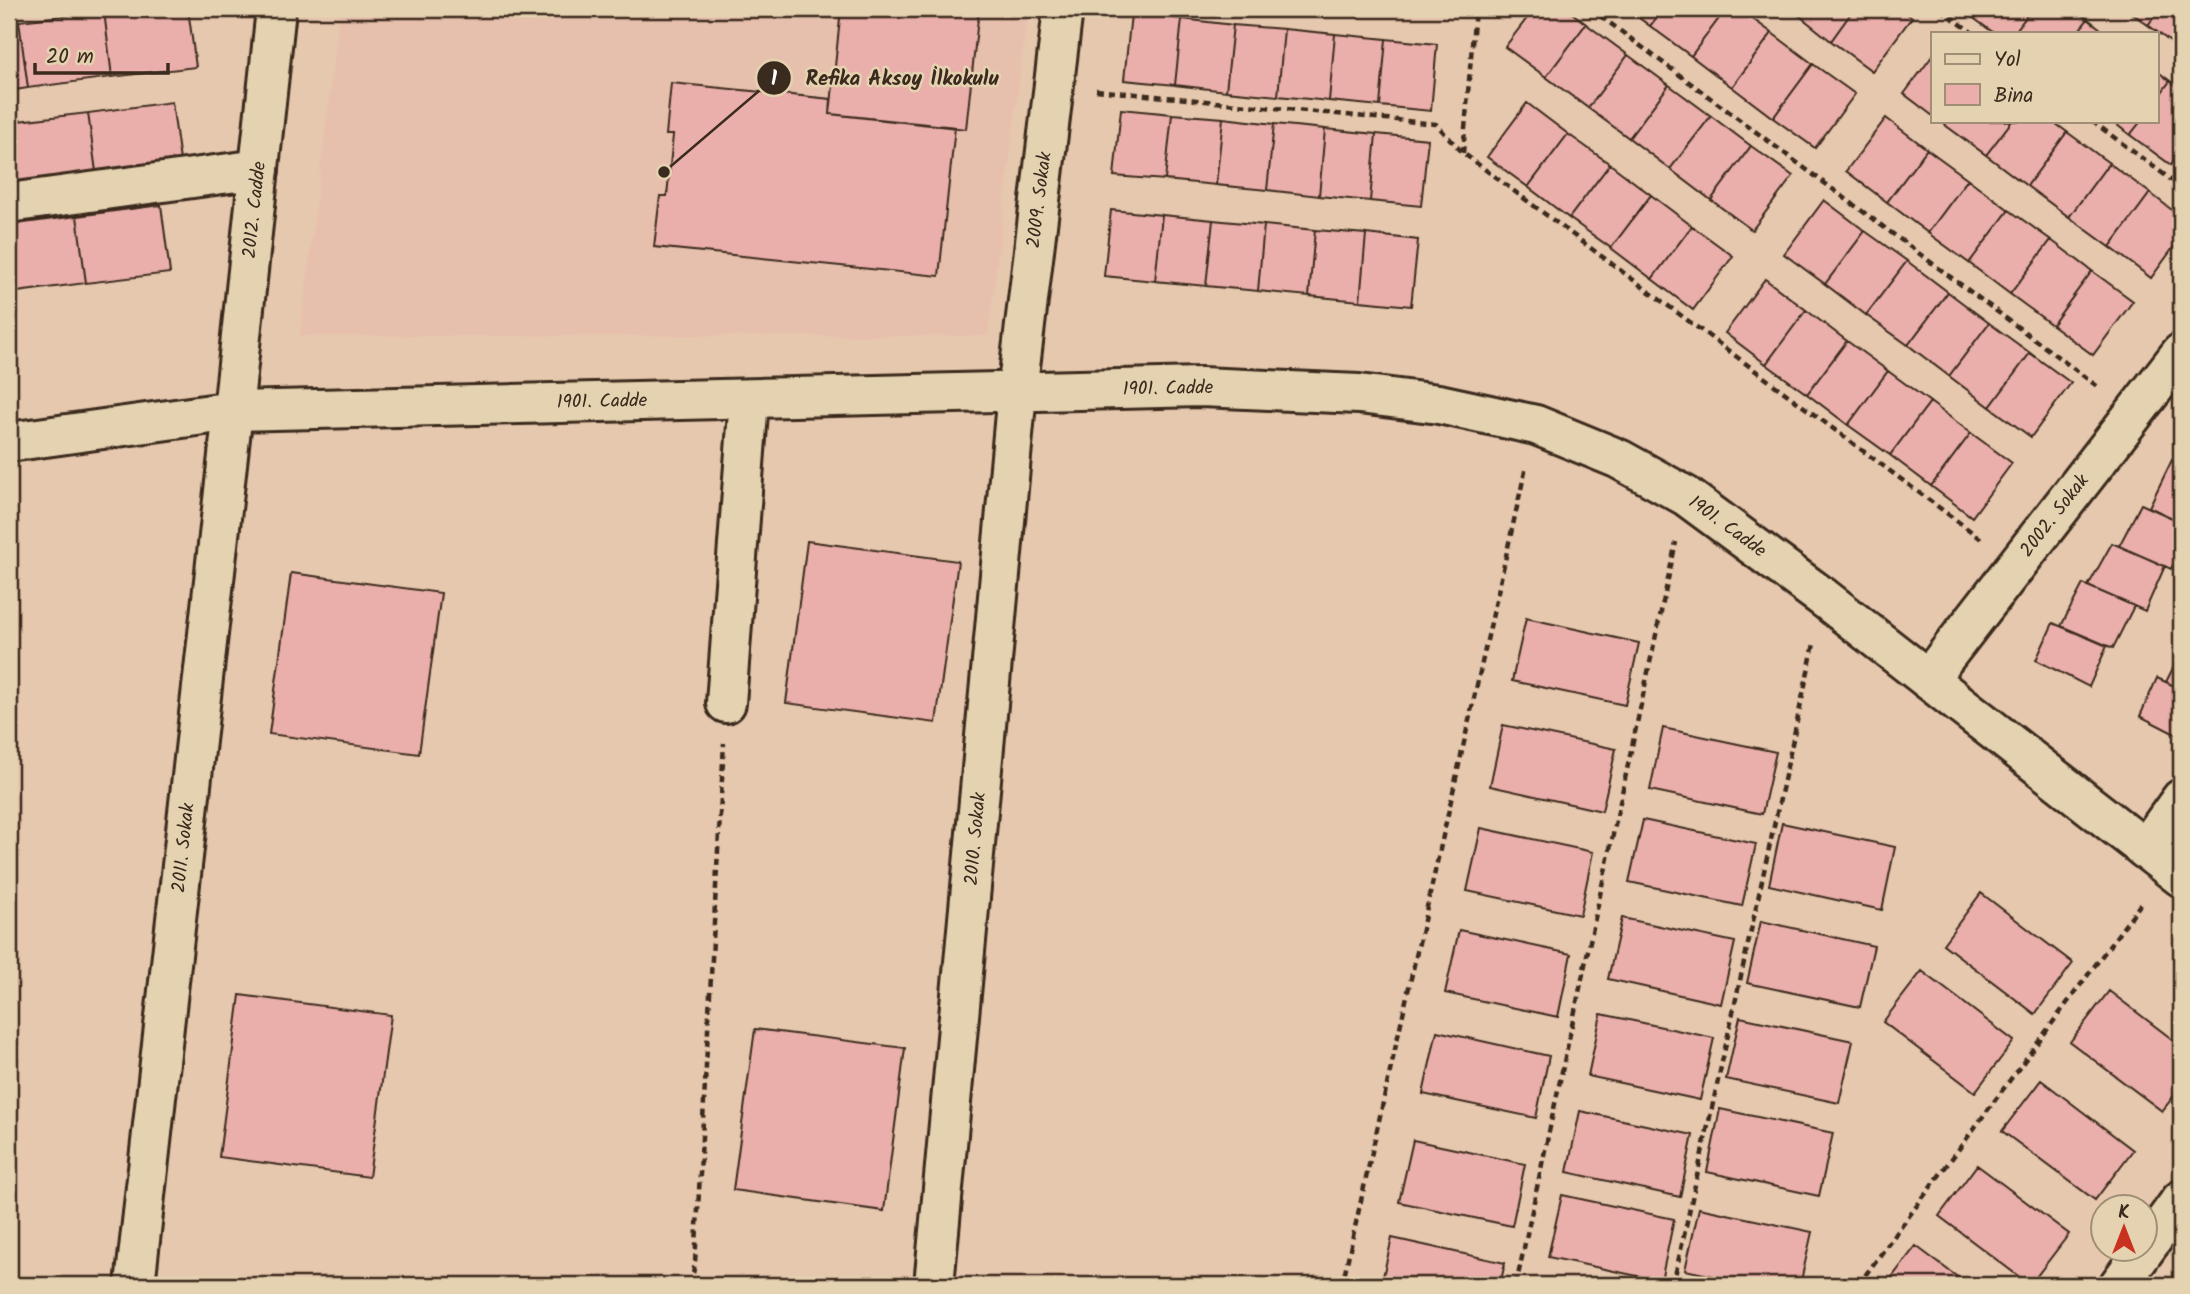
<svg xmlns="http://www.w3.org/2000/svg" width="2190" height="1294" font-family="Kalam,sans-serif">
	<style>
		.built { fill: #e7c0ad }
		.building { fill: #eaafaa; stroke: #3b2a1e; stroke-width: 2 }
		.lines { fill: none; stroke-linecap: round; stroke-linejoin: round }
		.minor-casing { stroke: #3b2a1e; stroke-width: 44 }
		.tertiary-casing { stroke: #3b2a1e; stroke-width: 44 }
		.path { stroke: #3b2a1e; stroke-width: 4.5; stroke-dasharray: 7 5; stroke-linecap: butt }
		.minor { stroke: #e4d2b0; stroke-width: 38 }
		.tertiary { stroke: #e4d2b0; stroke-width: 38 }
		.labels { text-anchor: middle; dominant-baseline: central; stroke-width: 5; stroke-linejoin: round; paint-order: stroke }
		.street-label { font-size: 19px; fill: #3b2a1e; stroke: #e4d2b0 }
		.leader { fill: none; stroke: #3b2a1e; stroke-width: 2.5 }
		.callout-dot { fill: #3b2a1e; stroke: #e4d2b0; stroke-width: 2.5 }
		.mark-label { font-size: 21px; text-anchor: middle; font-weight: bold; fill: #fff }
		.callout-label { font-size: 21px; text-anchor: middle; font-weight: bold; fill: #3b2a1e; stroke: #e4d2b0; stroke-width: 5; stroke-linejoin: round; paint-order: stroke }
	</style>
	<rect width="100%" height="100%" fill="#e6c8ae"/>
	<filter id="ink" filterUnits="userSpaceOnUse"><feTurbulence type="fractalNoise" baseFrequency=".0143" numOctaves="2"/><feDisplacementMap in="SourceGraphic" scale="14" xChannelSelector="R" yChannelSelector="G"/><feConvolveMatrix kernelMatrix="1 2 1 2 8 2 1 2 1" color-interpolation-filters="sRGB"/></filter>
	<g filter="url(#ink)">
		<path class="built" d="M 340,9 L 1028,9 L 988,336 L 300,336 Z"/>
		<path class="building" d="M 118,9 L 188,9 L 196,67 L 112,77 L 104,11 Z
			M 841,9 L 979,9 L 966,129 L 830,114 Z
			M 1534,9 L 1567,9 L 1586,24 L 1546,77 L 1505,47 Z
			M 1627,9 L 1663,9 L 1650,26 Z
			M 1663,9 L 1726,9 L 1691,56 L 1650,26 Z
			M 1726,9 L 1739,9 L 1772,33 L 1732,87 L 1691,56 Z
			M 1791,9 L 1854,9 L 1831,41 Z
			M 1854,9 L 1901,9 L 1912,17 L 1872,71 L 1831,41 Z
			M 1968,9 L 2032,9 L 2014,33 L 1994,33 L 1965,12 Z
			M 2032,9 L 2073,9 L 2088,19 L 2077,33 L 2014,33 Z
			M 2126,9 L 2160,9 L 2148,25 Z
			M 2160,9 L 2181,9 L 2181,50 L 2148,25 Z
			M 104,11 L 112,77 L 28,88 L 19,21 Z
			M 1131,14 L 1182,19 L 1175,85 L 1124,80 Z
			M 1182,19 L 1233,25 L 1226,91 L 1175,85 Z
			M 2088,19 L 2106,33 L 2077,33 Z
			M 19,21 L 28,88 L 9,91 L 9,22 Z
			M 1586,24 L 1628,55 L 1588,108 L 1546,77 Z
			M 1233,25 L 1284,29 L 1278,96 L 1226,91 Z
			M 1284,29 L 1335,34 L 1329,101 L 1278,96 Z
			M 1772,33 L 1813,64 L 1773,118 L 1732,87 Z
			M 1335,34 L 1386,39 L 1380,106 L 1329,101 Z
			M 1386,39 L 1437,44 L 1431,111 L 1380,106 Z
			M 1628,55 L 1669,85 L 1629,138 L 1588,108 Z
			M 1933,55 L 1933,116 L 1904,94 Z
			M 1813,64 L 1855,94 L 1815,148 L 1773,118 Z
			M 2157,71 L 2170,81 L 2157,99 Z
			M 2170,81 L 2181,89 L 2181,152 L 2171,165 L 2130,135 L 2141,121 L 2157,121 L 2157,99 Z
			M 671,83 L 831,99 L 830,114 L 955,127 L 939,276 L 654,247 L 660,196 L 667,196 L 673,135 L 666,135 Z
			M 1669,85 L 1711,116 L 1670,169 L 1629,138 Z
			M 172,102 L 181,168 L 97,179 L 88,113 Z
			M 1527,103 L 1568,134 L 1528,187 L 1487,157 Z
			M 1121,109 L 1172,114 L 1165,180 L 1114,176 Z
			M 88,113 L 97,179 L 13,190 L 9,157 L 9,122 Z
			M 1172,114 L 1223,118 L 1216,185 L 1165,180 Z
			M 1711,116 L 1751,146 L 1711,200 L 1670,169 Z
			M 1223,118 L 1274,124 L 1267,190 L 1216,185 Z
			M 1886,118 L 1927,149 L 1887,202 L 1846,171 Z
			M 1948,121 L 2012,121 L 1986,155 L 1945,125 Z
			M 2012,121 L 2052,121 L 2067,132 L 2027,186 L 1986,155 Z
			M 2112,121 L 2141,121 L 2130,135 Z
			M 1274,124 L 1325,129 L 1319,196 L 1267,190 Z
			M 1325,129 L 1376,134 L 1370,201 L 1319,196 Z
			M 2067,132 L 2109,163 L 2069,217 L 2027,186 Z
			M 1376,134 L 1428,139 L 1421,206 L 1370,201 Z
			M 1568,134 L 1610,164 L 1569,218 L 1528,187 Z
			M 1751,146 L 1793,176 L 1752,230 L 1711,200 Z
			M 1927,149 L 1968,179 L 1928,233 L 1887,202 Z
			M 2109,163 L 2150,193 L 2110,247 L 2069,217 Z
			M 1610,164 L 1651,195 L 1611,248 L 1569,218 Z
			M 1968,179 L 2009,210 L 1969,263 L 1928,233 Z
			M 2150,193 L 2181,217 L 2181,237 L 2151,278 L 2110,247 Z
			M 1651,195 L 1692,226 L 1652,279 L 1611,248 Z
			M 1824,200 L 1865,231 L 1825,284 L 1784,254 Z
			M 161,205 L 170,273 L 86,283 L 77,216 Z
			M 1111,210 L 1162,215 L 1155,281 L 1104,276 Z
			M 2009,210 L 2051,240 L 2010,294 L 1969,263 Z
			M 1162,215 L 1213,220 L 1206,286 L 1155,281 Z
			M 77,216 L 86,283 L 9,293 L 9,225 Z
			M 1213,220 L 1264,225 L 1258,291 L 1206,286 Z
			M 1264,225 L 1315,230 L 1309,296 L 1258,291 Z
			M 1692,226 L 1733,256 L 1693,310 L 1652,279 Z
			M 1315,230 L 1366,234 L 1360,301 L 1309,296 Z
			M 1865,231 L 1907,261 L 1866,315 L 1825,284 Z
			M 1366,234 L 1418,240 L 1411,306 L 1360,301 Z
			M 2051,240 L 2092,271 L 2052,325 L 2010,294 Z
			M 1907,261 L 1948,292 L 1908,345 L 1866,315 Z
			M 2092,271 L 2133,301 L 2093,355 L 2052,325 Z
			M 1765,279 L 1806,310 L 1766,364 L 1725,333 Z
			M 1948,292 L 1989,323 L 1949,376 L 1908,345 Z
			M 1806,310 L 1847,341 L 1807,394 L 1766,364 Z
			M 1989,323 L 2030,353 L 1990,407 L 1949,376 Z
			M 1847,341 L 1888,371 L 1848,425 L 1807,394 Z
			M 2030,353 L 2071,383 L 2031,437 L 1990,407 Z
			M 1888,371 L 1930,402 L 1890,455 L 1848,425 Z
			M 1930,402 L 1971,433 L 1931,486 L 1890,455 Z
			M 1971,433 L 2012,463 L 1972,517 L 1931,486 Z
			M 2172,460 L 2181,465 L 2181,522 L 2149,507 Z
			M 2141,504 L 2181,522 L 2181,548 L 2171,569 L 2119,546 Z
			M 807,541 L 958,561 L 936,723 L 786,703 Z
			M 2112,543 L 2165,566 L 2145,611 L 2088,586 Z
			M 291,573 L 441,593 L 419,754 L 269,734 Z
			M 2083,584 L 2134,606 L 2113,648 L 2061,626 Z
			M 1526,618 L 1639,643 L 1625,705 L 1512,681 Z
			M 2053,623 L 2107,646 L 2089,687 L 2036,660 Z
			M 2181,652 L 2181,689 L 2166,682 Z
			M 2157,678 L 2181,689 L 2181,737 L 2140,716 Z
			M 1503,725 L 1616,749 L 1602,811 L 1490,786 Z
			M 1663,728 L 1776,752 L 1762,814 L 1650,790 Z
			M 1643,820 L 1756,844 L 1742,906 L 1629,882 Z
			M 1782,823 L 1895,847 L 1882,910 L 1769,885 Z
			M 1481,828 L 1593,852 L 1580,915 L 1467,891 Z
			M 1981,893 L 2073,963 L 2035,1014 L 1943,944 Z
			M 1622,918 L 1735,942 L 1721,1004 L 1608,979 Z
			M 1761,921 L 1874,946 L 1860,1007 L 1747,983 Z
			M 1459,930 L 1571,954 L 1558,1017 L 1445,993 Z
			M 1922,971 L 2014,1041 L 1975,1092 L 1883,1022 Z
			M 2109,991 L 2181,1046 L 2181,1087 L 2162,1111 L 2070,1042 Z
			M 240,995 L 391,1015 L 369,1177 L 219,1157 Z
			M 1601,1014 L 1714,1038 L 1700,1100 L 1588,1076 Z
			M 1740,1017 L 1853,1041 L 1839,1103 L 1726,1079 Z
			M 755,1029 L 905,1048 L 884,1211 L 733,1190 Z
			M 1437,1031 L 1549,1056 L 1536,1118 L 1423,1094 Z
			M 2041,1080 L 2133,1150 L 2095,1200 L 2002,1131 Z
			M 1720,1109 L 1833,1133 L 1819,1196 L 1707,1172 Z
			M 1580,1111 L 1693,1135 L 1680,1197 L 1567,1172 Z
			M 1413,1140 L 1525,1164 L 1512,1226 L 1399,1202 Z
			M 1977,1165 L 2069,1234 L 2030,1285 L 1939,1216 Z
			M 1562,1195 L 1674,1219 L 1661,1281 L 1548,1257 Z
			M 1699,1208 L 1812,1232 L 1800,1285 L 1756,1285 L 1685,1270 Z
			M 1392,1238 L 1505,1263 L 1500,1285 L 1381,1285 Z
			M 1916,1246 L 1968,1285 L 1886,1285 Z"/>
		<g class="lines">
			<g class="minor-casing">
				<path id="minor" d="M 9,203 L 259,169
					M 1928,679 L 2181,353
					M 726,703 L 749,399
					M 2145,849 L 2181,799
					M 135,1285 L 233,411
					M 934,1285 L 1017,392 L 1063,9
					M 2119,1285 L 2181,1200"/>
			</g>
			<g class="tertiary-casing">
				<path id="tertiary" d="M 233,411 L 276,9
					M 9,442 L 233,411 L 1201,387 L 1359,394 L 1439,404 L 1536,425 L 1619,459 L 1686,496 L 1824,598 L 2181,877"/>
			</g>
			<path class="path" d="M 1591,9 L 2101,389
				M 1940,9 L 1973,33
				M 1096,90 L 1436,124 L 1463,153 L 1984,541
				M 2092,121 L 2181,187
				M 1463,153 L 1475,9
				M 691,1285 L 695,1263 L 724,743
				M 1342,1285 L 1526,467
				M 1516,1285 L 1676,542
				M 1673,1285 L 1814,644
				M 1858,1285 L 2142,902"/>
			<use href="#minor" class="minor"/>
			<use href="#tertiary" class="tertiary"/>
		</g>
	</g>
	<g class="labels">
		<g class="street-label">
			<text transform="translate(1040 200) rotate(-83)">2009. Sokak</text>
			<text transform="translate(255 210) rotate(-84)">2012. Cadde</text>
			<text transform="translate(1168 389) rotate(-1)">1901. Cadde</text>
			<text transform="translate(602 402) rotate(-1)">1901. Cadde</text>
			<text transform="translate(2055 516) rotate(-52)">2002. Sokak</text>
			<text transform="translate(1727 527) rotate(36)">1901. Cadde</text>
			<text transform="translate(976 839) rotate(-85)">2010. Sokak</text>
			<text transform="translate(184 848) rotate(-84)">2011. Sokak</text>
		</g>
	</g>
	<path class="leader" d="M664 172L774 78"/>
	<g class="callout-dot">
		<circle cx="664" cy="172" r="7"/>
		<circle cx="774" cy="78" r="18"/>
	</g>
	<g class="mark-label">
		<text x="774" y="85">1</text>
	</g>
	<g class="callout-label">
		<text x="902" y="85">Refika Aksoy İlkokulu</text>
	</g>
	<rect width="2190" height="1294" fill="none" stroke="#e4d2b0" stroke-width="35"/>
	<rect x="18" y="18" width="2155" height="1259" fill="none" stroke="#3b2a1e" stroke-width="2.5" filter="url(#ink)"/>
	<rect x="1931" y="32" width="228" height="91" fill="#e4d2b0" stroke="#a08f76" stroke-width="2"/>
	<rect x="1945" y="54" width="35" height="10" fill="#e4d2b0" stroke="#a08f76" stroke-width="2"/>
	<text x="1994" y="66" font-size="21" fill="#3b2a1e">Yol</text>
	<rect x="1945" y="84" width="35" height="21" fill="#eaafaa" stroke="#a08f76" stroke-width="2"/>
	<text x="1994" y="102" font-size="21" fill="#3b2a1e">Bina</text>
	<g transform="translate(2124 1228)"><circle r="33" fill="#e4d2b0" stroke="#a08f76" stroke-width="2"/>
	<path d="M0-5L12 26L0 18L-12 26Z" fill="#c8321e"/>
	<text y="-10" font-size="19" font-weight="bold" text-anchor="middle" fill="#3b2a1e">K</text>
	</g>
	<path d="M35 63v10h133v-10" fill="none" stroke="#3b2a1e" stroke-width="3.5"/>
	<text x="46" y="63" font-size="21" fill="#3b2a1e" stroke="#e4d2b0" stroke-width="5" paint-order="stroke">20 m</text>
</svg>
